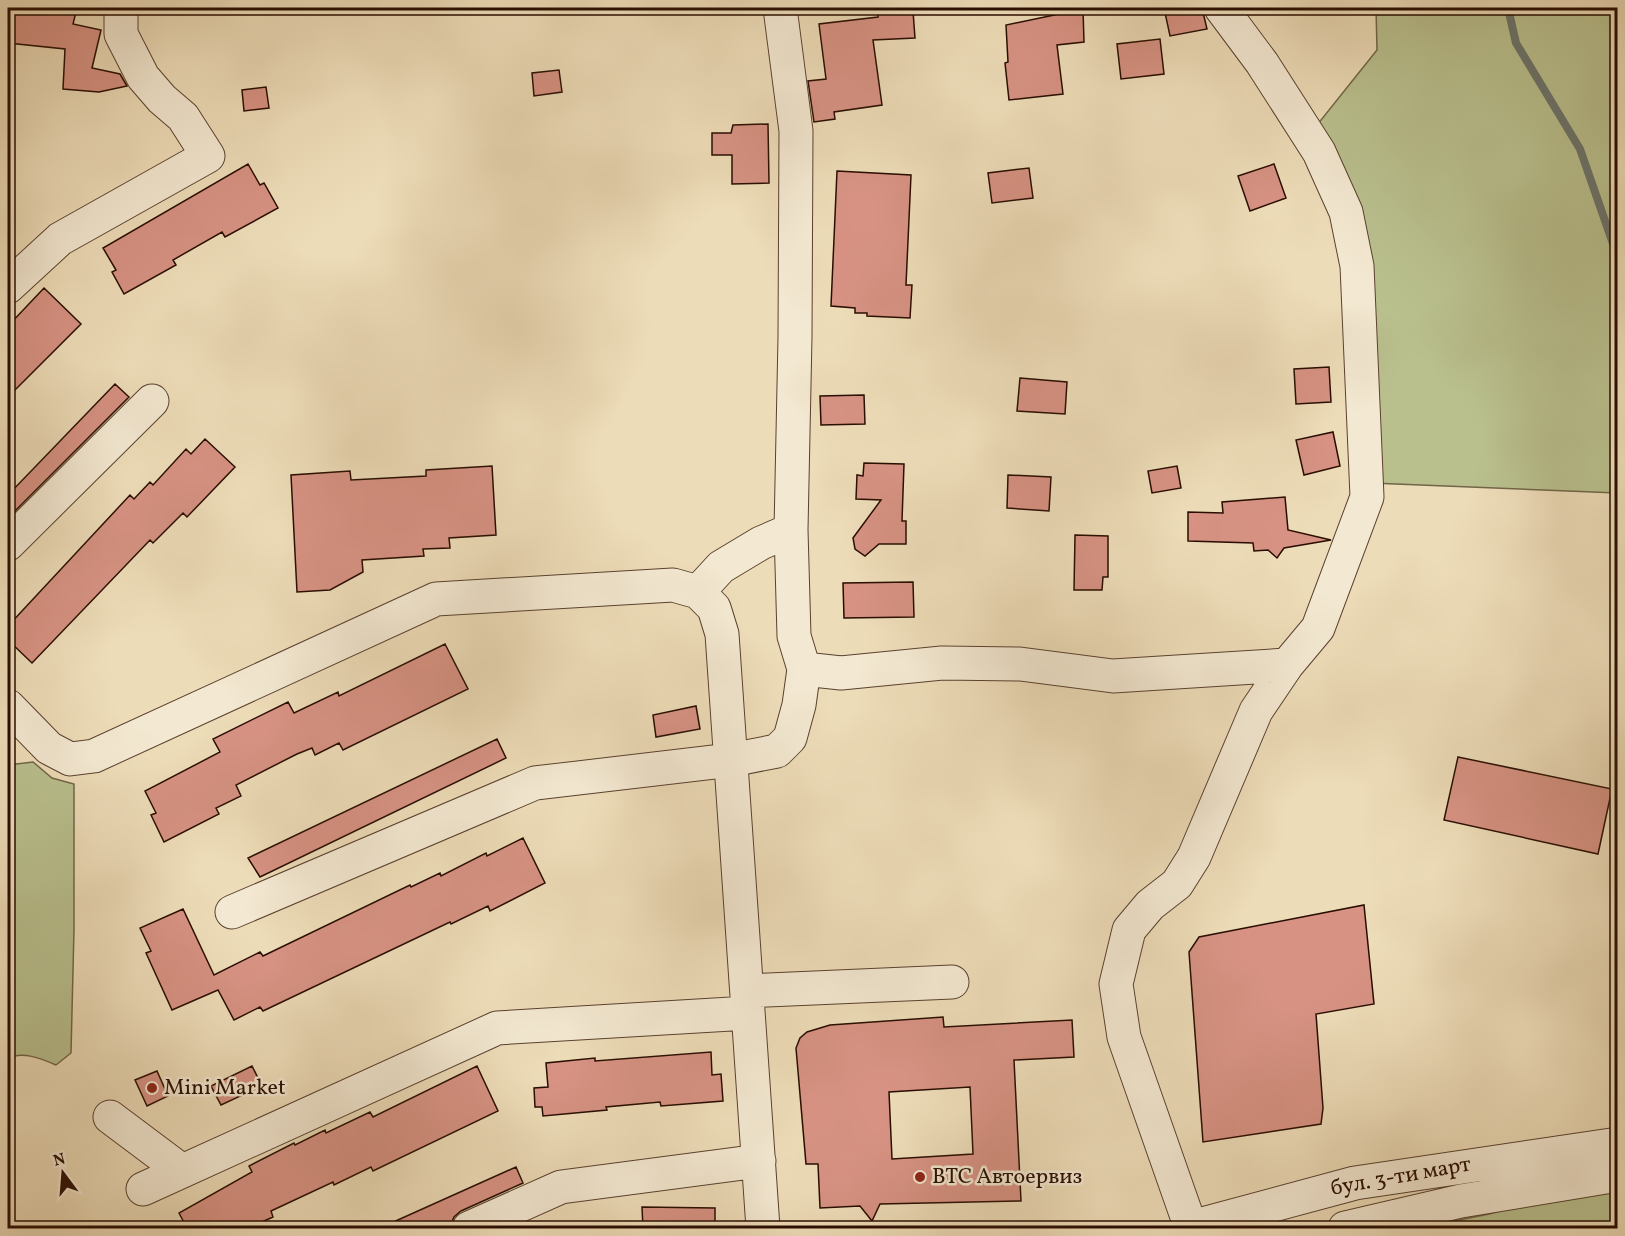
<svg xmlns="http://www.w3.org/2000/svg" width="1625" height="1236" font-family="Vollkorn,serif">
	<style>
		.green { fill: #b9c08e; stroke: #716648; stroke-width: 1.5 }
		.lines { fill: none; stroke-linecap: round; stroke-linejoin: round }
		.stream { stroke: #6c756c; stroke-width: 8 }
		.building { fill: #d79283; stroke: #290d01; stroke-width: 1.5; fill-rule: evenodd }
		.minor-casing { stroke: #5a412f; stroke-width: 35 }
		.minor { stroke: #f3e8d1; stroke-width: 33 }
		.poi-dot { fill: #8f2418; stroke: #f3e8d1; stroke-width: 2 }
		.labels { text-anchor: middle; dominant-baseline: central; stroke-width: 5; stroke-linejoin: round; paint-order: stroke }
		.poi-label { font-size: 22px; fill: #290d01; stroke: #f3e8d1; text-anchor: start }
		.street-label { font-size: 22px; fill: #290d01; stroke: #f3e8d1 }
	</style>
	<rect width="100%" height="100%" fill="#eddcb8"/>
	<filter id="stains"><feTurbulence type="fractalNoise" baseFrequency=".00333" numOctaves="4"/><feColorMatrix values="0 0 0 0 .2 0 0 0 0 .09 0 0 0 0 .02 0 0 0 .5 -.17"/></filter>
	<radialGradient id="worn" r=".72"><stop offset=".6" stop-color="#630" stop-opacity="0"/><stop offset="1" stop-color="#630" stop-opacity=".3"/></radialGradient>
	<path class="green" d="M 1376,8 L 1617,8 L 1617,493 L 1371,483 L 1339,213 L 1305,140 L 1377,50 Z
		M 33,762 L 52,778 L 74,784 L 74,929 L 71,1053 L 56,1065 C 42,1059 21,1050 8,1059 L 8,765 Z
		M 1617,1182 L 1617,1228 L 1395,1228 L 1444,1223 L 1489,1214 L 1561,1193 Z"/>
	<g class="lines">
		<path class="stream" d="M 1508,8 L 1516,43 L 1580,149 L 1618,258"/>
	</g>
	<path class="building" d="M 8,8 L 77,8 L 73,24 L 101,30 L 92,68 L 120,74 L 127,86 L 99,92 L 63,89 L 65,49 L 8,43 Z
		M 1164,8 L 1202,8 L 1207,29 L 1170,36 Z
		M 1083,9 L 1084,42 L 1057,45 L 1063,94 L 1009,100 L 1005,63 L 1008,62 L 1006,25 Z
		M 913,11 L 915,38 L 873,40 L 882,105 L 834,112 L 835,119 L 814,122 L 808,81 L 826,79 L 819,24 L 878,17 L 878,13 Z
		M 1160,39 L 1164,74 L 1121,79 L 1117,44 Z
		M 559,70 L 562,92 L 534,96 L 532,73 Z
		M 266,87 L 269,108 L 244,111 L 242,90 Z
		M 768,124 L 769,183 L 732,184 L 732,155 L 712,155 L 712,133 L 731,133 L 733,125 Z
		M 248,164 L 260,185 L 264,183 L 278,208 L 225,237 L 222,232 L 173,260 L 176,265 L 124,294 L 112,272 L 116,270 L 103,248 Z
		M 1274,164 L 1286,198 L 1250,211 L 1238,176 Z
		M 1029,168 L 1033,198 L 992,203 L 988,173 Z
		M 837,171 L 911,175 L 906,285 L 912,285 L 910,318 L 867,316 L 867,313 L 855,313 L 855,308 L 831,306 Z
		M 44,288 L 81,324 L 8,397 L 8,326 Z
		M 1329,367 L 1331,402 L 1296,404 L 1294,369 Z
		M 1020,378 L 1067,382 L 1065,414 L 1017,411 Z
		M 115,384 L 129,397 L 8,518 L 8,495 Z
		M 864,395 L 865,424 L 821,425 L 820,396 Z
		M 1333,432 L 1340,466 L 1304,475 L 1296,440 Z
		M 205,439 L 235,467 L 187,517 L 183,513 L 153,543 L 150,540 L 32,663 L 8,640 L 8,626 L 130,495 L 134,499 L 150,482 L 153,485 L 186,449 L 191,454 Z
		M 864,463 L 904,464 L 902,521 L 906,521 L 906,544 L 879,544 L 865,556 L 855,549 L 853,538 L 881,500 L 856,499 L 857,475 L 863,476 Z
		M 492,466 L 496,535 L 449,538 L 450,548 L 423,549 L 424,556 L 362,560 L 363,572 L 330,590 L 297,592 L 291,475 L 350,471 L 351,480 L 426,476 L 426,470 Z
		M 1177,466 L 1181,488 L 1152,493 L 1148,471 Z
		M 1008,475 L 1051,477 L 1049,511 L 1007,508 Z
		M 1285,497 L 1288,530 L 1331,540 L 1284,548 L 1277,558 L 1268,550 L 1254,551 L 1253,543 L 1188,541 L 1188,512 L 1223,513 L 1222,502 Z
		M 1075,535 L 1108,536 L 1108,577 L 1103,577 L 1102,590 L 1074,590 Z
		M 913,582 L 914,617 L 844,618 L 843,583 Z
		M 445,644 L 468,689 L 343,750 L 339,743 L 315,755 L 312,748 L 297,754 L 236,785 L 241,796 L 216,808 L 219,814 L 164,842 L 151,815 L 156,813 L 145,791 L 220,752 L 213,739 L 288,702 L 294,713 L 338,692 L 339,696 Z
		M 696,706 L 700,729 L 656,737 L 653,715 Z
		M 497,739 L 506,758 L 260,877 L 248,858 Z
		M 1458,757 L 1612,789 L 1598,854 L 1444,820 Z
		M 523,838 L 545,883 L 490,911 L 488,906 L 451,924 L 450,922 L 263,1011 L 260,1007 L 234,1020 L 218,990 L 172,1010 L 146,953 L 151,951 L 140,928 L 183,909 L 214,975 L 260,952 L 263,956 L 410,885 L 411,887 L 440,873 L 441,876 L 486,853 L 487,856 Z
		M 1364,905 L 1374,1004 L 1316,1014 L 1323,1108 L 1321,1124 L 1203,1142 L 1189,952 L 1199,937 Z
		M 943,1017 L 944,1027 L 1072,1020 L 1074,1057 L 1014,1060 L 1021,1201 L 880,1204 L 872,1221 L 860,1206 L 820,1208 L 818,1164 L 806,1164 L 796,1048 L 800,1038 L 807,1032 L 830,1025 ZM 970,1087 L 973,1154 L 892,1159 L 889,1092 Z
		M 711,1052 L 712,1075 L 721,1074 L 723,1101 L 661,1106 L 660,1102 L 606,1107 L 607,1110 L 543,1116 L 542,1107 L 535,1107 L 534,1088 L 548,1087 L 546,1063 L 595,1058 L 595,1061 Z
		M 252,1066 L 262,1086 L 221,1105 L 211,1086 Z
		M 477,1066 L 498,1111 L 373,1171 L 371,1167 L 334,1185 L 333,1182 L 271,1211 L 273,1217 L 248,1228 L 187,1228 L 179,1213 L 252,1172 L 249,1166 L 294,1143 L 295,1145 L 325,1130 L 326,1133 L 370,1112 L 373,1117 Z
		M 157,1071 L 168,1096 L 147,1106 L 135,1080 Z
		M 516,1167 L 523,1183 L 461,1211 L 454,1217 L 452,1222 L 437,1228 L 380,1228 Z
		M 642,1207 L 715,1208 L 715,1228 L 643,1228 Z"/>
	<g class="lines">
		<g class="minor-casing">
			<path id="minor" d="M 780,8 L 796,131 L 795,337 L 791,530 L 794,636 L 804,669 L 841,673 L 942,663 L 1020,664 L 1113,676 L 1287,665
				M 8,287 L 60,239 L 208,156 L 183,117 L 162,99 L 143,77 L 121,34 L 121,8
				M 8,544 L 152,401
				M 698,592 L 721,567 L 761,543 L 791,530
				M 8,706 L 49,748 L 70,759 L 94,756 L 436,599 L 673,585 L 698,592 L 714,608 L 722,634 L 763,1228
				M 232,912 L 535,783 L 731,760 L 777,751 L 790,738 L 799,705 L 804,669
				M 747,991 L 952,982
				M 110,1117 L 182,1171
				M 143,1189 L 497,1028 L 748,1013
				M 469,1228 L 561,1187 L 759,1161
				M 1188,1228 L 1355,1183 L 1618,1144
				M 1191,1228 L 1124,1037 L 1116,984 L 1129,930 L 1150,905 L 1177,884 L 1194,857 L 1256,711 L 1287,665 L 1318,628 L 1367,497 L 1357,266 L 1346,212 L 1319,152 L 1262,63 L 1221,8
				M 1345,1228 L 1461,1201 L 1618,1175"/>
		</g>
		<use href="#minor" class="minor"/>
	</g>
	<g class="poi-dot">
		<circle cx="152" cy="1088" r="6"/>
		<circle cx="920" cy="1177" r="6"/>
	</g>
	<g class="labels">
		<g class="poi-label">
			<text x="164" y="1088">Mini Market</text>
			<text x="932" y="1177">ВТС Автоервиз</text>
		</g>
		<g class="street-label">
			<text transform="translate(1401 1177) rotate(-10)">бул. 3-ти март</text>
		</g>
	</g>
	<rect width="1625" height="1236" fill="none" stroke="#eddcb8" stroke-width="30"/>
	<rect x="9" y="9" width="1607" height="1218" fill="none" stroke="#290d01" stroke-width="3"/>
	<rect x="15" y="15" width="1595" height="1206" fill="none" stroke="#290d01" stroke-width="1.5"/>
	<g transform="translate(63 1173) rotate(344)" stroke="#f3e8d1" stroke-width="4.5" paint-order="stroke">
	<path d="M0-4.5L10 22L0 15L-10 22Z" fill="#290d01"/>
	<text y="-9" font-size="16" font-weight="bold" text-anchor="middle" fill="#290d01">N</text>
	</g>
	<rect width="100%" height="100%" filter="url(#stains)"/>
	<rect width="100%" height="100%" fill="url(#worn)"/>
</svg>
